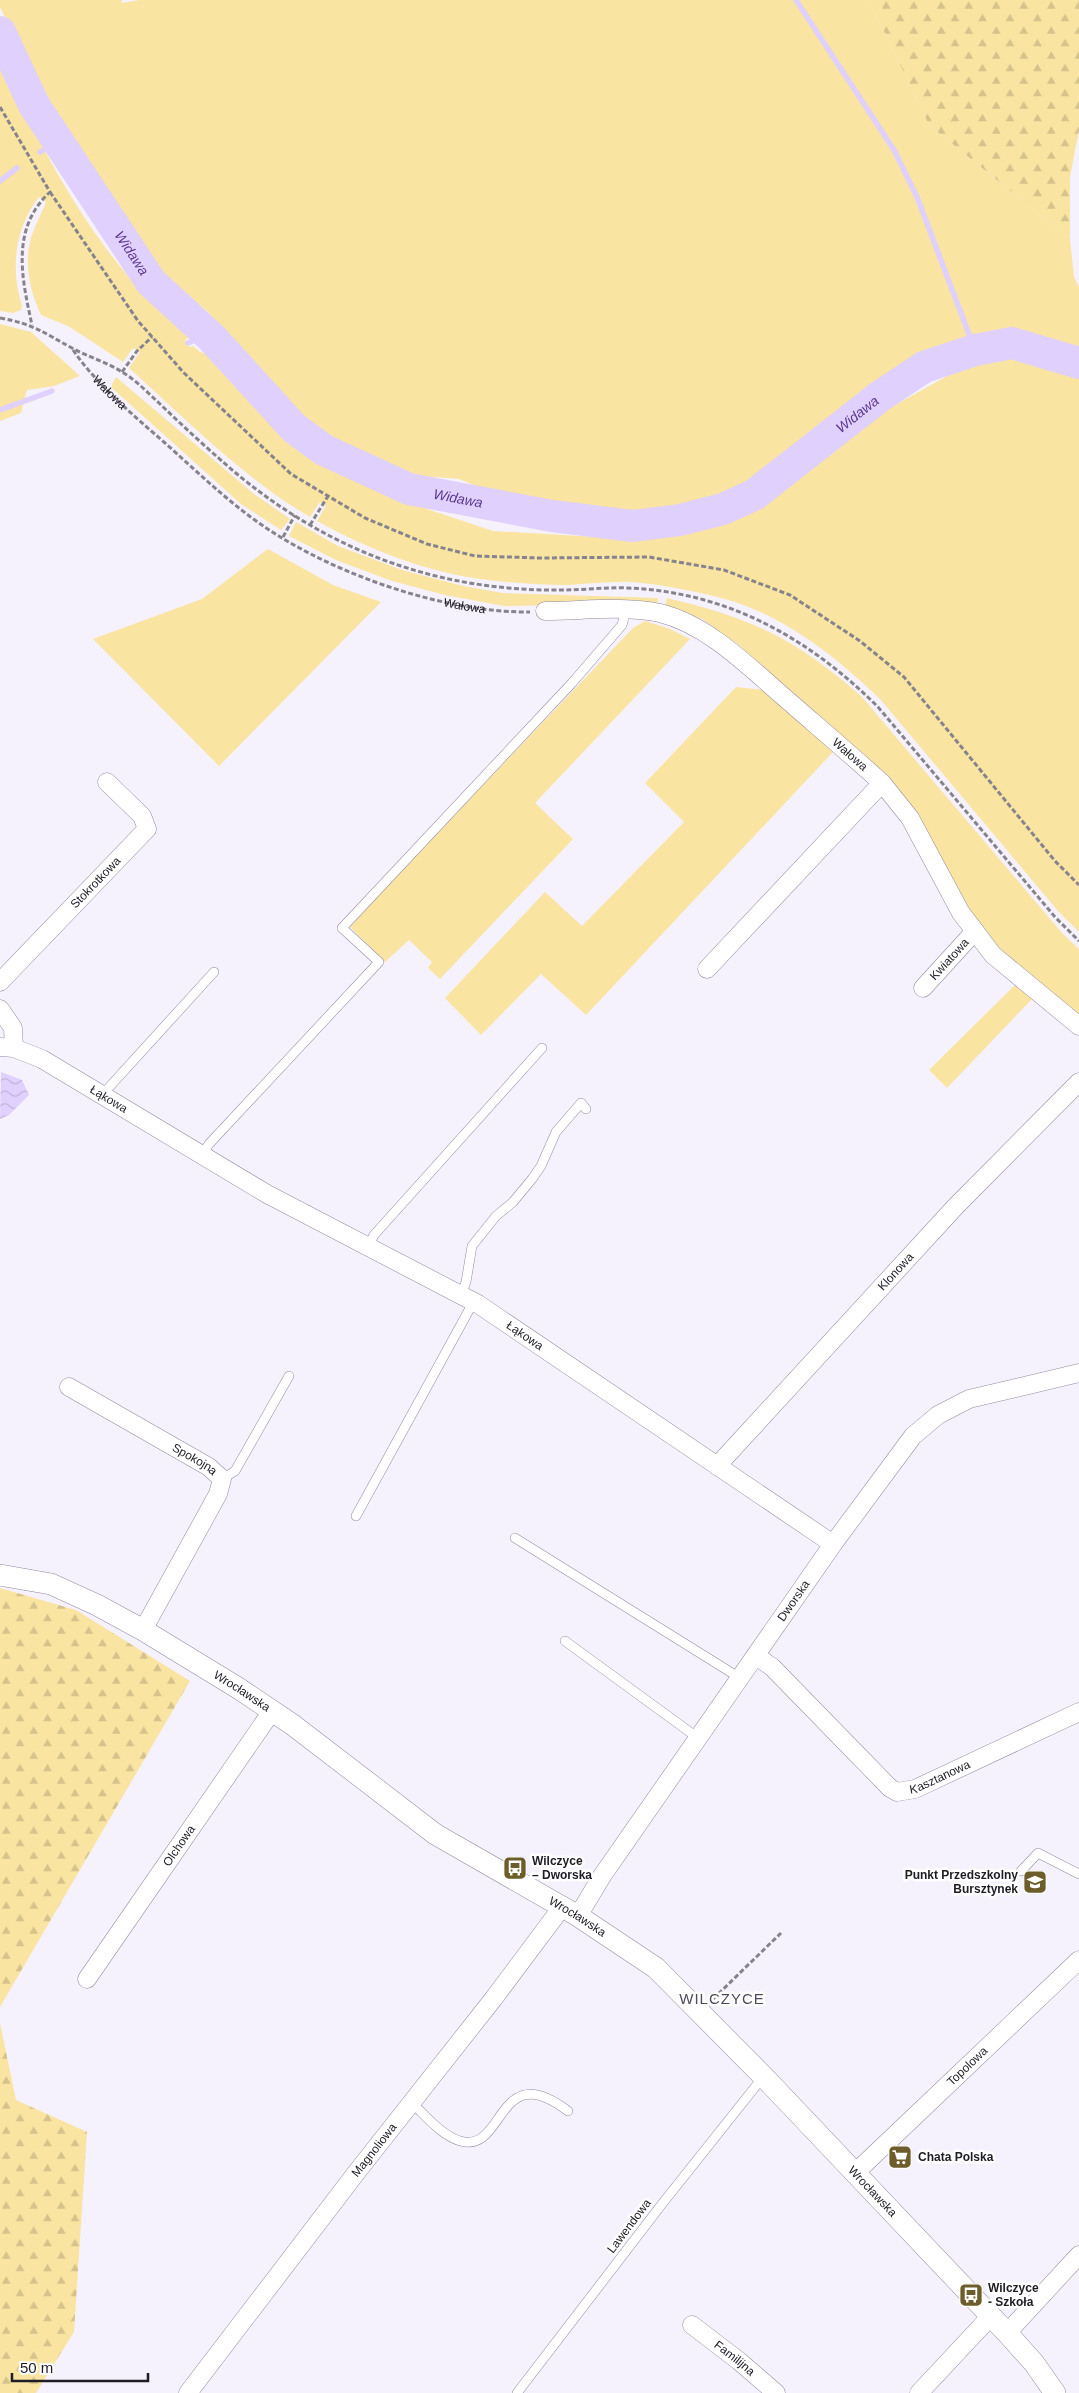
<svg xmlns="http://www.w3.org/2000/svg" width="1079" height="2393" font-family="Helvetica,sans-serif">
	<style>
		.green { fill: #f9e4a2 }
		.forest { fill: url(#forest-firs) }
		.water { fill: url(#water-waves) }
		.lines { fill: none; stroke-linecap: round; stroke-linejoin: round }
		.stream { stroke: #e0d0fe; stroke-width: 5.5 }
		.river { stroke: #e0d0fe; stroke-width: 32 }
		.service-casing { stroke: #9289a1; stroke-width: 10 }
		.minor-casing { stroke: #9289a1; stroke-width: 19 }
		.tertiary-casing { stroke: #9289a1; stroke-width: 22 }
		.path { stroke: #86838d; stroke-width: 3; stroke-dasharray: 5 2.5; stroke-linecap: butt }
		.service { stroke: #fff; stroke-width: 9 }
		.minor { stroke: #fff; stroke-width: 18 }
		.tertiary { stroke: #fff; stroke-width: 21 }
		.labels { text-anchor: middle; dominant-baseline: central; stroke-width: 5; stroke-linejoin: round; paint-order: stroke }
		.street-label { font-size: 12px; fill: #1f1c25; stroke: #fff }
		.poi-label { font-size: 12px; font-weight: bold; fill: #1f1c25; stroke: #fff; text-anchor: start }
		.water-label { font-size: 14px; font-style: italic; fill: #5e378e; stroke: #fff }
		.quarter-label { font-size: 15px; letter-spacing: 1px; fill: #514a5f; stroke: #fff }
	</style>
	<defs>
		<pattern id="forest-firs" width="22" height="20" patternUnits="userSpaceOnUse" patternTransform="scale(1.25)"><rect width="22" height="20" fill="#f9e4a2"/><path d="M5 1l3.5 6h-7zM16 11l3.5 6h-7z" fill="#d5c38b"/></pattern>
		<pattern id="water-waves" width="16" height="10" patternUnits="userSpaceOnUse" patternTransform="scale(1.25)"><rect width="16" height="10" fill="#e0d0fe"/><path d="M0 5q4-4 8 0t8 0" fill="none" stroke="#c0b2da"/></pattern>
	</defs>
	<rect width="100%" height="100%" fill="#f6f2fd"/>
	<path class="green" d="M 0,0 L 122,0 L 122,3 L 139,0 L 869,0 L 929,125 L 1070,239 L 1074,277 L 1079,287 L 1079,349 L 1058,340 L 1018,331 L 979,335 L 927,354 L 869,386 L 792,450 L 744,484 L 693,507 L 648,515 L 512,501 L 459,479 L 409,475 L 368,460 L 318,435 L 208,312 L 162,273 L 34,77 L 0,7 Z
		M 0,55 C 34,137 80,223 140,290 C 156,306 174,321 190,337 L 185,340 L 189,347 L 193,346 L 200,352 L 212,355 L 278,432 L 313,460 L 355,481 L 424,508 L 493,531 L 632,539 L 692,532 L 768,501 L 824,456 L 888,409 L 956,371 L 1013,357 L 1054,364 L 1079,376 L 1079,932 L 1058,911 L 880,699 C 836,657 785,616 725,599 C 695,591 664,585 632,582 C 611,581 589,584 568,585 C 542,585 514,583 488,580 C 429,573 369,550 317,521 L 326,506 L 320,502 L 310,517 C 242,477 187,420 129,368 L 140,352 L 133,348 L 123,362 L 68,326 L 41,315 C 31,293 24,266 30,242 C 33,229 41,215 46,202 L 39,197 C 15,228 10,268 22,306 L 21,310 L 13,313 L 0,311 Z
		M 0,324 L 31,332 L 80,376 L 54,386 L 27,390 L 21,413 L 0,421 Z
		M 116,377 L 254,494 L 290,519 L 281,530 L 241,504 L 112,388 L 112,384 Z
		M 296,522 L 338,546 L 402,570 L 463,586 L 503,593 L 658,598 L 657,607 L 601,604 L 504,606 L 445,595 L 392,581 L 336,560 L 289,536 Z
		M 268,549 L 333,585 L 381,602 L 219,766 L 93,639 L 202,599 Z
		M 667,598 C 752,618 796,639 862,697 L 1062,933 L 1079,949 L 1079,1019 L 1018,967 L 974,922 L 883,775 L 739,645 L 702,619 L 665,608 Z
		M 645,621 L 670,629 L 690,639 L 535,803 L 573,839 L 440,979 L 428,968 L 432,962 L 409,940 L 385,962 L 350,927 L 396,876 L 633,628 Z
		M 736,687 L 764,690 L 834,751 L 586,1015 L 541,974 L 481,1035 L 445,998 L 545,892 L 582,926 L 684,822 L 645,783 Z
		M 1017,983 L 1033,998 L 947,1088 L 929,1070 Z"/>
	<path class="forest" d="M 869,0 L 1079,0 L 1079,130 L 1070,177 L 1070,239 L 929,125 Z
		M 0,1588 L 76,1610 L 190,1681 L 0,2007 Z
		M 0,2023 L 16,2100 L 87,2132 L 74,2332 L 36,2393 L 0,2393 Z"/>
	<path class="water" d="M 1,1072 L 22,1080 L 29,1095 L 9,1115 L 0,1119 Z"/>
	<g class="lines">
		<path class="stream" d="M 796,0 L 894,150 L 917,197 L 975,350
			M 40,152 L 58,141
			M 0,181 L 17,168
			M 188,343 L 208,334
			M 0,410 L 52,391"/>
		<path class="river" id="s1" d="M 0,32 L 34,105 L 151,282 L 212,338 L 294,428 L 324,450 L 409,489 L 552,516 L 633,526 L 680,520 L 723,509 L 754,495 L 879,397 L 924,367 L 975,350 L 1012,343 L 1079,363"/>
		<g class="service-casing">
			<path id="service" d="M 102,1095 L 214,972
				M 201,1156 L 209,1144 L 379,962 L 342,928 L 572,683 L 622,625 L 626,610
				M 368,1247 L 374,1235 L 542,1048
				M 461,1295 L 466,1282 L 472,1246 L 496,1216 L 513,1202 L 532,1179 L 541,1166 L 556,1132 L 581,1103 L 586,1109
				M 222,1479 L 235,1471 L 289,1376
				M 356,1516 L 474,1301
				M 515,1538 L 740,1678
				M 565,1641 L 698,1738
				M 1021,1871 L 1038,1853 L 1079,1874
				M 412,2103 C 426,2116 441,2135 460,2141 C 506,2154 496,2056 568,2111
				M 517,2393 L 662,2204 L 763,2077"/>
		</g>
		<g class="minor-casing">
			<g id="minor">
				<path id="s3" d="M 545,611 C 582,611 624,605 660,613 C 708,625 748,666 785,698 C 817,726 850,754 882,783"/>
				<path d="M 707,969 L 882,783 L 910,818 L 961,913 L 993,955 L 1079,1026"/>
				<path id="s4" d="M 0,982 L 147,829 L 142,816 L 107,782"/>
				<path id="s5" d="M 923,988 L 975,931"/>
				<path d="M 0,1009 L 13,1028 L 14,1048"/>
				<path id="s6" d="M 0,1047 L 14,1048 L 42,1059 L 267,1194 L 478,1304 L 833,1544"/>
				<path id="s7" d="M 69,1387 L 209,1467 L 222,1479 L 218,1494 L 143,1630"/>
				<path id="s8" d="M 717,1466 L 956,1206 L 1079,1082"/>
				<path id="s9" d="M 756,1656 L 772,1667 L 890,1788 L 897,1792 L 915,1789 L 1079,1712"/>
				<path id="s10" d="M 578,1916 L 602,1876 L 833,1544 L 913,1436 L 938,1415 L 969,1399 L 1079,1373"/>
				<path id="s11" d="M 87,1979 L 272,1711"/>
				<path id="s12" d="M 855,2173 L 1079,1960"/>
				<path id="s13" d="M 692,2325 L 739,2361 L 776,2393"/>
				<path d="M 1007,2333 L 1079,2255"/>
				<path id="s14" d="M 188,2393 L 356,2173 L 494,1998 L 562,1907"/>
				<path d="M 919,2393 L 991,2316"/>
			</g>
		</g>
		<g class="tertiary-casing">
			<g id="tertiary">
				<path id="s15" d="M 0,1575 L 51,1584 L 97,1605 L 143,1630 L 238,1688 L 293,1725 L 435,1834 L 578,1916 L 656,1968 L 764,2077 L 1007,2333 L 1034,2363 L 1055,2393"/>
			</g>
		</g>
		<g class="path">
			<path d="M 0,107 L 50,192 C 10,229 22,279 32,325"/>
			<path d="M 50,192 L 138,321 L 184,373 L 291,474 L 365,518 L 427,544 L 475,556 L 541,558 L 649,557 L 724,570 L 790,595 L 860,641 L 904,677 L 1055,861 L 1079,885"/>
			<path d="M 0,318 C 34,324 44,333 72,348 C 88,357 107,362 122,372 C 136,380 148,393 160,404 C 185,428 211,452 237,474 C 285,514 342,547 401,566 C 452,583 509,591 563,590 C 584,590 606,587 628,588 C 727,592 809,638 878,707 L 1055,917 L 1079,941"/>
			<path id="s2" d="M 73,350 C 98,386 132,414 165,443 C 193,468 219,493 248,515 C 320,570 440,613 530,612"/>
			<path d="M 122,372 L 137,351 L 152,337"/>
			<path d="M 310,525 L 328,496"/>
			<path d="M 283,537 L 295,515"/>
			<path d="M 713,1999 L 781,1933"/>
		</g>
		<use href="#service" class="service"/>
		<use href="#minor" class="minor"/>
		<use href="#tertiary" class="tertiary"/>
	</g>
	<defs>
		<g id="bus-square" transform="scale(1.25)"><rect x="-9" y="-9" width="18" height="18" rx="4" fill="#6c5d2b" stroke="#fff"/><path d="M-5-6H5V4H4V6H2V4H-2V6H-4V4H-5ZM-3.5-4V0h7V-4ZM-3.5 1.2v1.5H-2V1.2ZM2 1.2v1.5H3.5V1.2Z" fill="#fff"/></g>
		<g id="school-square" transform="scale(1.25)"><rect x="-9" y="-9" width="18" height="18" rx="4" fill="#6c5d2b" stroke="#fff"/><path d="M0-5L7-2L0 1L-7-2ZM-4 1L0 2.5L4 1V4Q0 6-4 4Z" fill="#fff"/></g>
		<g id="supermarket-square" transform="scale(1.25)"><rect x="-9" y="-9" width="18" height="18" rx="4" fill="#6c5d2b" stroke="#fff"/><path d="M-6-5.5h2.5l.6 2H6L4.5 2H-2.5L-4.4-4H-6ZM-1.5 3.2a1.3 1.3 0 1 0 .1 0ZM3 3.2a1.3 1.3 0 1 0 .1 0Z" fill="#fff"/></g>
	</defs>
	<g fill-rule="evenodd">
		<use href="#bus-square" x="515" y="1868"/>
		<use href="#school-square" x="1035" y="1882"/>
		<use href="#supermarket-square" x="900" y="2157"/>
		<use href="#bus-square" x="971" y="2295"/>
	</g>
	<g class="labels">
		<g class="street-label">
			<text stroke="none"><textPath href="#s2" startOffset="56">Wałowa</textPath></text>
			<text stroke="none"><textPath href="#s2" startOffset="478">Wałowa</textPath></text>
			<text stroke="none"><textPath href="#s3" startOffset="354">Wałowa</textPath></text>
			<text stroke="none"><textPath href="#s4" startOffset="138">Stokrotkowa</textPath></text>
			<text stroke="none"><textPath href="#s5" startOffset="39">Kwiatowa</textPath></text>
			<text stroke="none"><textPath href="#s6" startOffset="122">Łąkowa</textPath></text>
			<text stroke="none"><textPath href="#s8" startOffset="264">Klonowa</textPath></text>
			<text stroke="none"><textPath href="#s6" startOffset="601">Łąkowa</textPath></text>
			<text stroke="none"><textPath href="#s7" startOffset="145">Spokojna</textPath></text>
			<text stroke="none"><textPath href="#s10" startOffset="382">Dworska</textPath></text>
			<text stroke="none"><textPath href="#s15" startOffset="271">Wrocławska</textPath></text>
			<text stroke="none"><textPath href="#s9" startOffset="242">Kasztanowa</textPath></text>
			<text stroke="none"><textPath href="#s11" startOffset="162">Olchowa</textPath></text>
			<text stroke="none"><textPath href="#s15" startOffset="676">Wrocławska</textPath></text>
			<text stroke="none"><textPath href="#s12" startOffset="155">Topolowa</textPath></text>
			<text stroke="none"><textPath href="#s14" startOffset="306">Magnoliowa</textPath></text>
			<text stroke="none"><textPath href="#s15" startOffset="1081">Wrocławska</textPath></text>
			<text transform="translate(629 2226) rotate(-53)">Lawendowa</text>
			<text stroke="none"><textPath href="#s13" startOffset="54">Familijna</textPath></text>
		</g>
		<g class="poi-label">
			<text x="532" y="1861">Wilczyce<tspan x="532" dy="14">– Dworska</tspan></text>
			<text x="1018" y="1875" text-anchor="end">Punkt Przedszkolny<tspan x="1018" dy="14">Bursztynek</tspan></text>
			<text x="918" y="2157">Chata Polska</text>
			<text x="988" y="2288">Wilczyce<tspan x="988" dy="14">- Szkoła</tspan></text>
		</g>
		<g class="water-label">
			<text stroke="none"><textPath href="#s1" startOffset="258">Widawa</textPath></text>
			<text stroke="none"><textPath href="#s1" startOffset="1112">Widawa</textPath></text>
			<text stroke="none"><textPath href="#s1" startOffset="678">Widawa</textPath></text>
		</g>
		<g class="quarter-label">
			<text x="722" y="1998">WILCZYCE</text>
		</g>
	</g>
	<path d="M12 2373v8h136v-8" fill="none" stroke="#1f1c25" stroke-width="2.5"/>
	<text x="20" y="2373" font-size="15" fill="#1f1c25" stroke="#ffffff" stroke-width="4" paint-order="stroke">50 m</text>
</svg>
